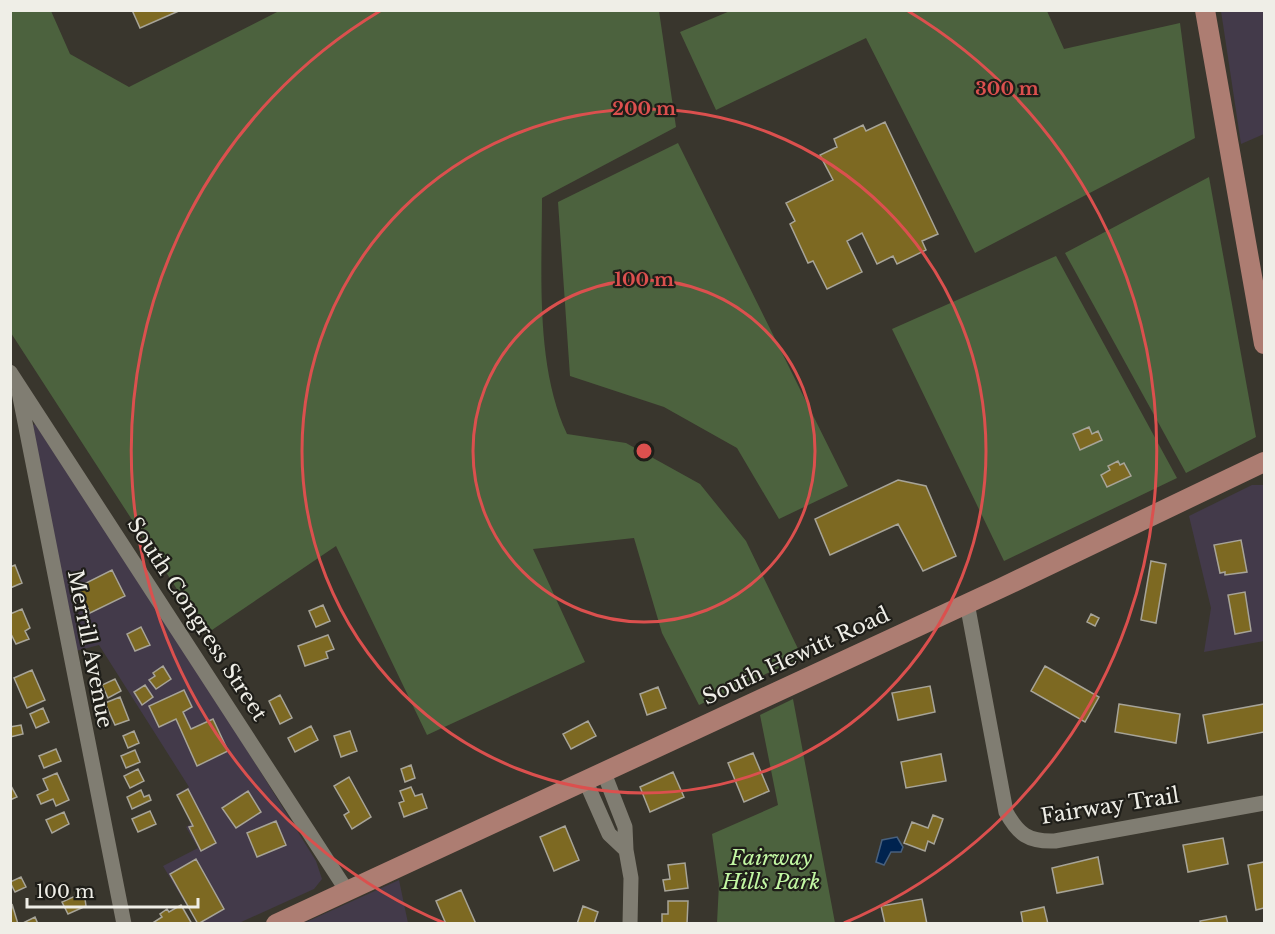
<svg xmlns="http://www.w3.org/2000/svg" width="1275" height="934" font-family="'Libre Baskerville',serif">
	<style>
		.commercial { fill: #433a4a }
		.green { fill: #4c623e }
		.water { fill: #00234f; stroke: #48607d; stroke-width: 1.5 }
		.building { fill: #7d6922; stroke: #a7a498; stroke-width: 1.5 }
		.lines { fill: none; stroke-linecap: round; stroke-linejoin: round }
		.minor { stroke: #807d72; stroke-width: 15 }
		.major { stroke: #ad7d72; stroke-width: 20 }
		.ring { fill: none; stroke: #db504e; stroke-width: 3 }
		.labels { text-anchor: middle; dominant-baseline: central; stroke-width: 4.5; stroke-linejoin: round; paint-order: stroke }
		.street-label { font-size: 21px; fill: #efeee7; stroke: #1f1e19 }
		.park-label { font-size: 21px; font-style: italic; fill: #c2f7a3; stroke: #1f1e19 }
		.centre { fill: #db504e; stroke: #1f1e19; stroke-width: 3 }
		.ring-label { font-size: 18px; text-anchor: middle; font-weight: bold; fill: #db504e; stroke: #1f1e19; stroke-width: 4.5; stroke-linejoin: round; paint-order: stroke }
	</style>
	<rect width="100%" height="100%" fill="#39362d"/>
	<path class="commercial" d="M 1221,11 L 1264,11 L 1264,134 L 1241,144 Z
		M 35,424 L 163,615 L 316,861 L 322,879 L 314,889 L 239,923 L 197,923 L 163,866 L 198,848 L 186,827 L 192,823 L 176,794 L 189,787 L 99,645 L 72,652 L 33,425 Z
		M 1252,485 L 1264,485 L 1264,641 L 1204,652 L 1211,608 L 1189,516 Z
		M 399,880 L 408,923 L 304,923 Z"/>
	<path class="green" d="M 11,10 L 51,11 L 70,54 L 129,87 L 279,11 L 659,11 L 676,127 L 542,198 C 542,273 535,365 567,434 L 626,443 L 700,484 L 746,541 L 802,657 L 699,705 L 662,633 L 634,538 L 533,549 L 585,662 L 427,735 L 336,546 L 206,634 L 11,333 Z
		M 1047,11 L 1064,49 L 1180,23 L 1195,138 L 975,253 L 866,38 L 716,110 L 680,32 L 730,11 Z
		M 678,143 L 848,486 L 779,519 L 737,448 L 664,407 L 570,376 L 558,202 Z
		M 1209,177 L 1256,437 L 1186,473 L 1065,253 Z
		M 1056,256 L 1177,478 L 1004,561 L 892,329 Z
		M 793,699 L 835,923 L 717,923 L 719,884 L 712,834 L 778,805 L 760,715 Z"/>
	<path class="water" d="M 897,837 L 903,847 L 901,852 L 891,852 L 884,865 L 876,862 L 882,840 Z"/>
	<path class="building" d="M 132,10 L 181,10 L 140,28 Z
		M 885,122 L 938,234 L 922,241 L 926,250 L 897,264 L 893,256 L 877,264 L 862,233 L 847,241 L 862,272 L 827,289 L 813,261 L 808,263 L 790,224 L 795,221 L 786,203 L 833,180 L 820,155 L 837,147 L 834,139 L 863,125 L 866,131 Z
		M 1089,427 L 1092,434 L 1098,431 L 1102,440 L 1080,450 L 1073,434 Z
		M 1118,461 L 1120,465 L 1124,463 L 1131,476 L 1107,487 L 1101,475 L 1110,470 L 1108,466 Z
		M 898,480 L 926,486 L 956,556 L 923,571 L 898,524 L 830,555 L 815,519 Z
		M 1241,540 L 1247,572 L 1225,575 L 1225,572 L 1220,573 L 1214,545 Z
		M 1151,561 L 1166,564 L 1156,623 L 1141,620 Z
		M 15,565 L 22,583 L 10,588 L 10,567 Z
		M 112,570 L 125,596 L 90,613 L 78,587 Z
		M 1245,592 L 1251,631 L 1235,634 L 1228,595 Z
		M 323,605 L 330,621 L 316,627 L 309,611 Z
		M 22,609 L 30,628 L 25,631 L 29,639 L 16,644 L 10,632 L 10,614 Z
		M 1091,614 L 1099,618 L 1095,626 L 1087,622 Z
		M 141,627 L 150,645 L 135,651 L 127,634 Z
		M 328,635 L 334,649 L 326,652 L 328,658 L 305,666 L 298,646 Z
		M 163,666 L 171,679 L 156,689 L 149,680 L 155,676 L 153,673 Z
		M 1045,666 L 1099,697 L 1085,722 L 1031,691 Z
		M 32,670 L 45,700 L 27,708 L 14,678 Z
		M 115,679 L 121,691 L 108,698 L 102,685 Z
		M 145,685 L 153,697 L 142,705 L 134,692 Z
		M 930,686 L 935,712 L 898,720 L 892,693 Z
		M 658,687 L 666,708 L 647,715 L 640,694 Z
		M 184,690 L 192,707 L 183,712 L 191,729 L 213,719 L 228,751 L 197,766 L 176,719 L 159,727 L 149,706 Z
		M 280,695 L 292,718 L 280,724 L 269,701 Z
		M 120,697 L 129,720 L 115,725 L 105,703 Z
		M 1119,704 L 1180,714 L 1176,743 L 1115,732 Z
		M 1264,704 L 1264,732 L 1208,743 L 1203,715 Z
		M 43,708 L 49,722 L 36,728 L 30,714 Z
		M 588,721 L 596,736 L 571,749 L 563,734 Z
		M 21,725 L 23,734 L 10,737 L 10,727 Z
		M 311,726 L 318,740 L 295,752 L 288,738 Z
		M 134,731 L 139,743 L 128,748 L 123,736 Z
		M 350,731 L 357,751 L 341,757 L 334,736 Z
		M 56,749 L 61,761 L 44,768 L 39,756 Z
		M 135,750 L 140,762 L 126,768 L 121,756 Z
		M 753,753 L 769,791 L 744,802 L 728,763 Z
		M 941,754 L 946,781 L 906,788 L 901,762 Z
		M 411,765 L 415,778 L 405,782 L 401,769 Z
		M 138,769 L 144,781 L 130,788 L 124,776 Z
		M 673,772 L 684,797 L 650,812 L 640,787 Z
		M 57,773 L 69,800 L 56,806 L 53,799 L 41,804 L 37,795 L 48,790 L 43,779 Z
		M 349,777 L 371,817 L 352,829 L 344,815 L 349,812 L 334,786 Z
		M 10,784 L 17,797 L 10,800 Z
		M 411,787 L 415,796 L 422,794 L 427,808 L 404,817 L 399,803 L 404,801 L 400,791 Z
		M 188,789 L 216,843 L 201,851 L 189,827 L 193,826 L 177,795 Z
		M 141,790 L 144,797 L 149,795 L 151,800 L 132,809 L 127,797 Z
		M 248,791 L 261,812 L 236,828 L 222,808 Z
		M 150,811 L 156,824 L 138,832 L 132,819 Z
		M 64,812 L 69,824 L 52,833 L 46,820 Z
		M 933,815 L 943,819 L 934,844 L 928,841 L 925,851 L 904,843 L 912,822 L 928,828 Z
		M 276,821 L 286,845 L 257,857 L 247,833 Z
		M 565,826 L 579,860 L 554,871 L 540,837 Z
		M 1223,838 L 1228,864 L 1188,872 L 1183,845 Z
		M 1098,857 L 1103,884 L 1057,893 L 1052,868 Z
		M 196,859 L 224,909 L 198,924 L 170,874 Z
		M 1264,862 L 1264,908 L 1256,910 L 1248,865 Z
		M 685,863 L 688,888 L 665,891 L 663,880 L 670,879 L 668,865 Z
		M 21,877 L 26,887 L 15,892 L 10,882 Z
		M 461,890 L 476,924 L 446,924 L 436,901 Z
		M 84,892 L 86,906 L 68,914 L 62,902 Z
		M 922,899 L 927,924 L 885,924 L 881,906 Z
		M 668,901 L 688,901 L 687,924 L 662,924 L 662,914 L 668,914 Z
		M 12,904 L 18,924 L 10,924 Z
		M 181,905 L 192,924 L 151,924 L 162,917 L 160,914 L 167,909 L 169,912 Z
		M 583,906 L 598,912 L 594,924 L 577,924 Z
		M 1044,907 L 1048,924 L 1023,924 L 1021,912 Z
		M 1226,916 L 1228,924 L 1201,924 L 1200,921 Z
		M 35,917 L 38,924 L 23,924 L 23,923 Z"/>
	<g class="lines">
		<path class="minor" d="M 10,372 L 347,891
			M 19,392 L 124,924
			M 967,603 L 1006,812 C 1018,834 1028,842 1055,841 L 1264,803
			M 604,773 L 625,827 L 626,850 L 631,878 L 630,924
			M 586,782 L 609,834 L 626,850"/>
		<path class="major" d="M 1205,10 L 1264,344
			M 276,924 L 1001,588 L 1264,462"/>
	</g>
	<g class="ring">
		<circle cx="644" cy="451" r="171"/>
		<circle cx="644" cy="451" r="342"/>
		<path d="M444 923A513 513 0 0 1 380 11M908 11A513 513 0 0 1 844 923"/>
	</g>
	<g class="labels">
		<g class="street-label">
			<text transform="translate(197 619) rotate(57)">South Congress Street</text>
			<text transform="translate(90 649) rotate(79)">Merrill Avenue</text>
			<text transform="translate(796 656) rotate(-25)">South Hewitt Road</text>
			<text transform="translate(1110 806) rotate(-9)">Fairway Trail</text>
		</g>
		<g class="park-label">
			<text x="771" y="858">Fairway<tspan x="771" dy="24">Hills Park</tspan></text>
		</g>
	</g>
	<circle cx="644" cy="451" r="9" class="centre"/>
	<g class="ring-label">
		<text x="1007" y="95">300 m</text>
		<text x="644" y="115">200 m</text>
		<text x="644" y="286">100 m</text>
	</g>
	<rect width="1275" height="934" fill="none" stroke="#efeee7" stroke-width="24"/>
	<path d="M27 898v9h171v-9" fill="none" stroke="#efeee7" stroke-width="3"/>
	<text x="36" y="898" font-size="18" fill="#efeee7" stroke="#1f1e19" stroke-width="4.5" paint-order="stroke">100 m</text>
</svg>
